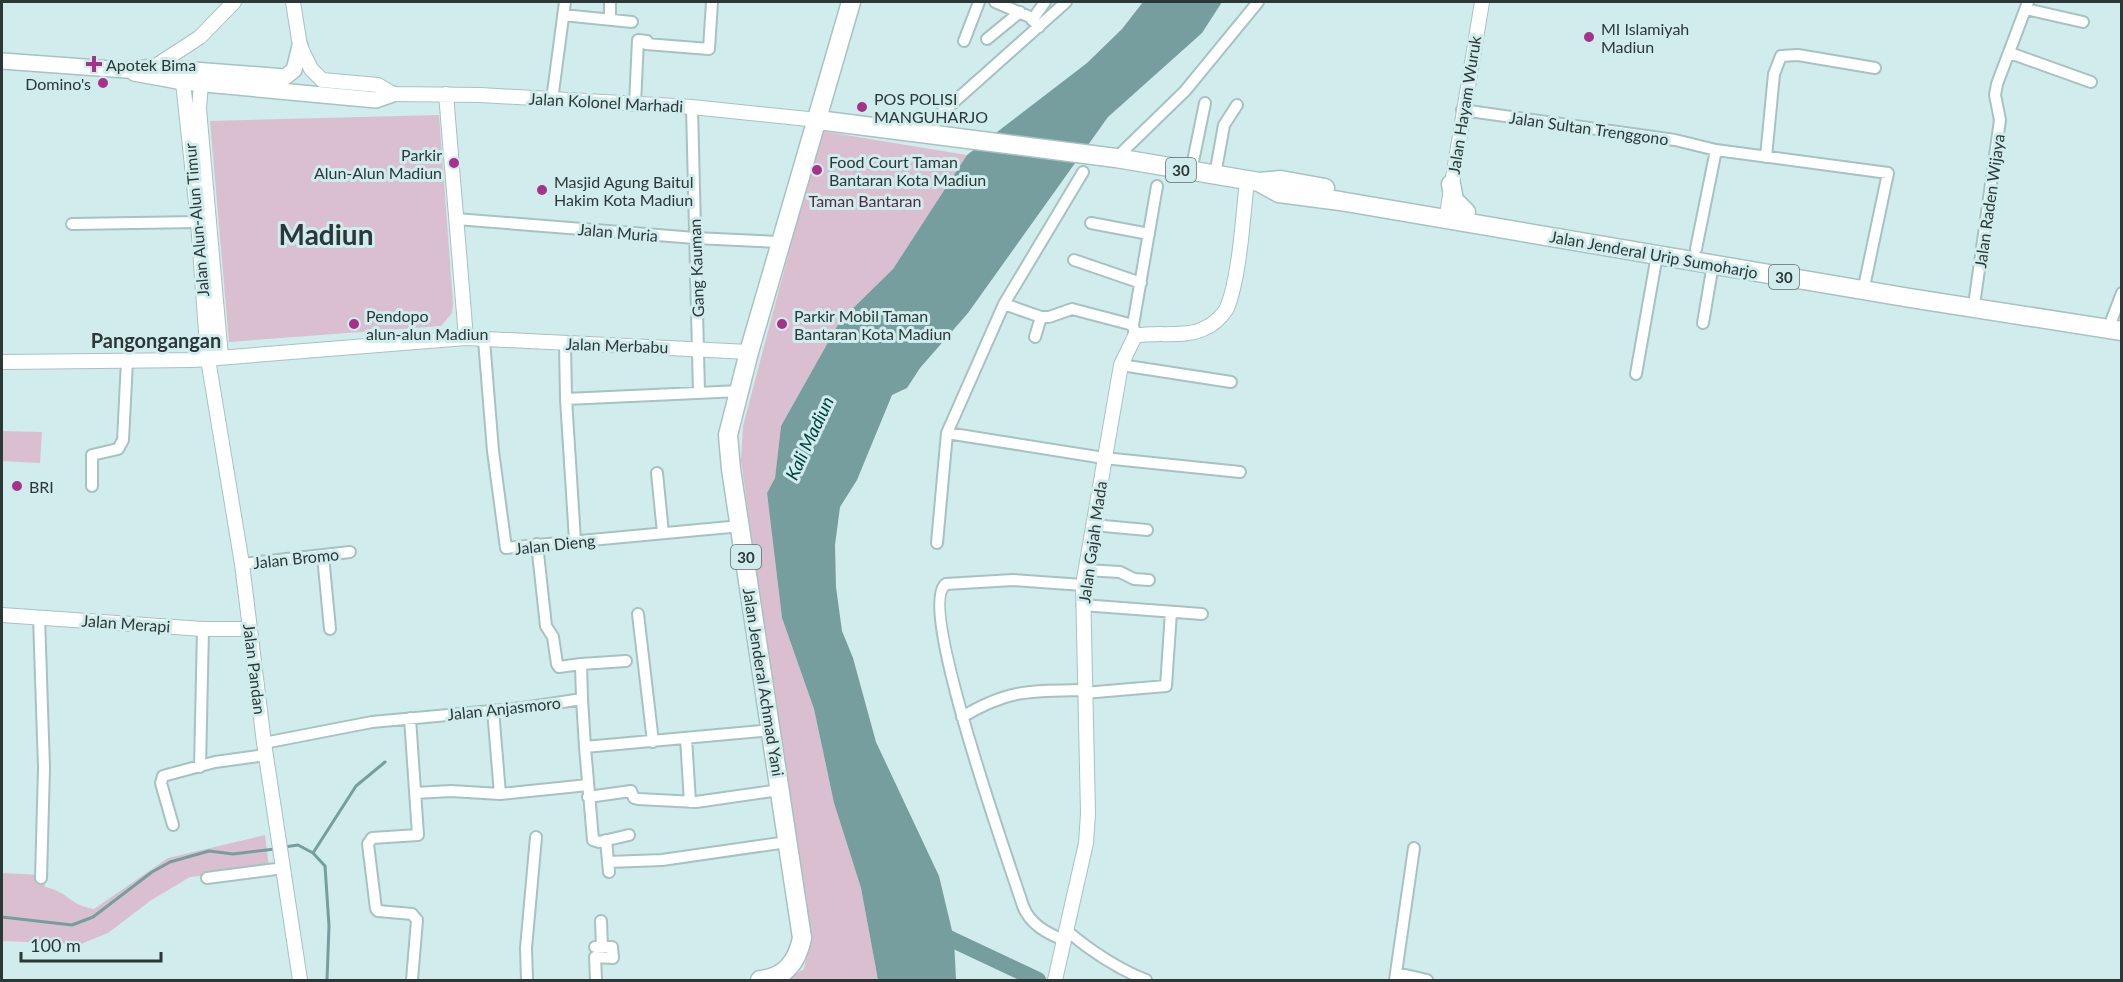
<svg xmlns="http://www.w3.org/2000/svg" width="2123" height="982" font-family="Lato,sans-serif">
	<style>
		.green { fill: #dabfd0 }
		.water { fill: #769e9e }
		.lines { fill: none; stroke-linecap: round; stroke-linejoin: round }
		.stream { stroke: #769e9e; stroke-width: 3 }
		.river { stroke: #769e9e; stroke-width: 16 }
		.street-casing { stroke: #a6c2c1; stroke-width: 14 }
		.secondary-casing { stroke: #a6c2c1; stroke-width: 16 }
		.primary-casing { stroke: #a6c2c1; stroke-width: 18 }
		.highway-casing { stroke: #a6c2c1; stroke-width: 21 }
		.street { stroke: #fff; stroke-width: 10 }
		.secondary { stroke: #fff; stroke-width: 14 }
		.primary { stroke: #fff; stroke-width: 15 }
		.highway { stroke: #fff; stroke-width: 18 }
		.poi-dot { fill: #a6328b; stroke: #d0ecec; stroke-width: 2 }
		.labels { text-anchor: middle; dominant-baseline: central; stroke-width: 6; stroke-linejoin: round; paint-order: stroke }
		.shield { fill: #d0ecec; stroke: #5d6e6d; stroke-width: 1.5 }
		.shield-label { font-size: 15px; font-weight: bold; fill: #2c3837 }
		.poi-label { font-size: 16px; fill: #2c3837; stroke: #d0ecec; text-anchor: start }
		.street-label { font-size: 16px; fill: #2c3837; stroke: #d0ecec }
		.park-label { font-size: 16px; fill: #542a48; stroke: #d0ecec }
		.water-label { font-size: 18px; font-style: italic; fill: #004142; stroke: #d0ecec }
		.quarter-label { font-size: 20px; font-weight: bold; fill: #2c3837; stroke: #d0ecec }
		.town-label { font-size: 28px; font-weight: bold; fill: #2c3837; stroke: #d0ecec }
	</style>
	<rect width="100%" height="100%" fill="#d0ecec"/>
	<path class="green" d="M 439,115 L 453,303 L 452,313 L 441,326 L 229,342 L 210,121 Z
		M 821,131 L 967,155 L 893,269 L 840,321 L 781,426 L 775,478 L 767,493 L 782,618 L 814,709 L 834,803 L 861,888 L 878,980 L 786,980 L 804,969 L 808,949 L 741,460 L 743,426 Z
		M 2,431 L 42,432 L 40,463 L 2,461 Z
		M 265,835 L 269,868 L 190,877 L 150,901 L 108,933 L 81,944 L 2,941 L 2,873 L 43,875 L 45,887 C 69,892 69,905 94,909 L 168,858 Z"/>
	<path class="water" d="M 1143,2 L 1222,2 L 1202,33 L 1108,117 L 968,313 L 920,368 L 907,388 L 892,395 L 857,480 L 840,507 L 835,545 L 836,587 L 842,631 L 853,658 L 876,742 L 939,876 L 954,939 L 956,980 L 878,980 L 861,888 L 834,803 L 814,709 L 782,618 L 767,493 L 775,478 L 781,426 L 840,321 L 893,269 L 967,155 L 1087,63 L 1122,29 Z"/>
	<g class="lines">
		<path class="stream" d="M 284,847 L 298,845 L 313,853 L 325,866 L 329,926 L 327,980
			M 313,853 L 356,786 L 385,762
			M 2,917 L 72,925 L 93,917 L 152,872 L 170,862 L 209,851 L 233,854 L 275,849"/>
		<path class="river" d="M 936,932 L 1038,980"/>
		<g class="street-casing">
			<path id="street" d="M 995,2 L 1030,17 L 1039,27
				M 2026,9 L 2083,22
				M 563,15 L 632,22
				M 610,20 L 610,2
				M 1032,20 L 1045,2
				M 987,39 L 1020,12
				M 964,41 L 979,2
				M 2010,53 L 2091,82
				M 552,100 L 565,2
				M 635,104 L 638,40 L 647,41 L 646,44 L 709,49 L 712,2
				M 692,107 L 699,392
				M 1462,110 L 1675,140 L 1716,150 L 1888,173 L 1865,282
				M 936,118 L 1066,2
				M 1766,157 L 1774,74 L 1781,56 L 1798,55 L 1875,68
				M 1116,158 L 1185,91 L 1258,2
				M 1191,171 L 1205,103
				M 1215,175 L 1224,125 L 1237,105
				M 456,219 L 695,238 L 780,242
				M 1091,223 L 1149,234
				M 72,224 L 198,222
				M 1696,249 L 1716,150
				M 1074,260 L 1141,283
				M 1975,298 L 2000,120 L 1995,95 L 1997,84 L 2028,2
				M 1004,304 L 1041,317 L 1049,317 L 1072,309 L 1133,325
				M 2112,319 L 2122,293
				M 1703,323 L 1713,264
				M 1135,336 L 1133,325 L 1157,186
				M 1035,337 L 1041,317
				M 484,340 L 493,451 L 506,548 L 741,526
				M 565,343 L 566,399 L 740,391
				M 1121,365 L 1231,382
				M 1636,374 L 1657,255
				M 566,399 L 575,540
				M 947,433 L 1104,458 L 1240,472
				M 657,473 L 663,533
				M 92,486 L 92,455 L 118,449 L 123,440 L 127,361
				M 1093,525 L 1147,530
				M 937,543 L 947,433 L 1004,304 L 1083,172
				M 537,544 L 546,626 L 553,637 L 557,664 L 559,667 L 581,664 L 582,699
				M 323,556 L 330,629
				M 242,564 L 350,552
				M 1085,570 L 1120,572 L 1134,579 L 1149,580
				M 1082,605 L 1202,614
				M 638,614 L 653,742
				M 39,617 L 44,768 L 41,878
				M 581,664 L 626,661
				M 1084,693 L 1166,686 L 1171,612
				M 493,710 L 500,794
				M 962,717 C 1009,689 1030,691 1084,690
				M 410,718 L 418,835 L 372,838 L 368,844 L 376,909 L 378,911 L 412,914 L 417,920 L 412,980
				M 686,738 L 690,802
				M 264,743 L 372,722 L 523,708 L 582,699 L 585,747 L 772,730
				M 585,747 L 593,840 L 599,842 L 629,835
				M 200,767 L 203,629
				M 415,793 L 451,791 L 500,794 L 588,785
				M 588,797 L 631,791 L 634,798 L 638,799 L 696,802 L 780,790
				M 173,825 L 161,783 L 163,776 L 215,762 L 266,755
				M 606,840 L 609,872
				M 608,862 L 662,860 L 787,842
				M 207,878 L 284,868
				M 601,921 L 602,947
				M 1067,931 C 1092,952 1116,968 1146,980
				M 1064,940 C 1046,933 1030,924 1023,906 C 1010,865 916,604 946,584 L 1013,580 L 1083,585
				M 595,947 L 612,947 L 613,958 L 595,957 L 596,980
				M 1397,973 L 1427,980
				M 527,980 L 526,948 L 536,837
				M 1395,980 L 1414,848"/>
		</g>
		<g class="secondary-casing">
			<path id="secondary" d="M 293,2 L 300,46 L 311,69 L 322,80 L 378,85 L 393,94 L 480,95 L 692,107 L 818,120
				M 154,67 L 200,37 L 234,2
				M 183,82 L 198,222 L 208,359 L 242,564 L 264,743 L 300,980
				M 201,84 L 199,109 L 221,357
				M 446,94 L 466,338
				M 1446,220 L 1482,2
				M 2,362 L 193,360 L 466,338 L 749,352
				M 2,615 L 203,629 L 250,629
				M 1055,980 L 1086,843 L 1088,814 L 1083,585 L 1121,365 L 1135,336 C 1157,331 1187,339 1207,327 C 1214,324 1224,314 1227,308 C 1240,276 1243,215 1247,180"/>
		</g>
		<g class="primary-casing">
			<path id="primary" d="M 2,61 L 126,70 L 154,67 L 285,77 L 294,70 L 300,46
				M 134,73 L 183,82 L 376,100 L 393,94"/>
		</g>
		<g class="highway-casing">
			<path id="highway" d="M 818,120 L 1116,158 L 1259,182 L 1279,193 L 1340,201 L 1910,298 L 2122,331
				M 1259,182 L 1281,180 L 1325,188
				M 1451,184 L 1454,200 L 1466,212
				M 760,980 C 785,978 797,962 802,938 L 731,469 L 728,435 L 749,352 L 851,2"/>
		</g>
		<use href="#street" class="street"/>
		<use href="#secondary" class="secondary"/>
		<use href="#primary" class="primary"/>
		<use href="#highway" class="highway"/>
	</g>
	<g class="poi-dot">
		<circle cx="1589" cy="37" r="6"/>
		<path d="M91 55h6v6h6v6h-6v6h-6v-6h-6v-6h6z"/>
		<circle cx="103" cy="83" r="6"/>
		<circle cx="862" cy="107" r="6"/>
		<circle cx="454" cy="163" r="6"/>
		<circle cx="817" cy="170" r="6"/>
		<circle cx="542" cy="190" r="6"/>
		<circle cx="354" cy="324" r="6"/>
		<circle cx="782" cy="324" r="6"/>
		<circle cx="17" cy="486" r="6"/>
	</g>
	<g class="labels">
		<g class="shield">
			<rect x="1166" y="158" width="30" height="24" rx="4.5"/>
			<rect x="1769" y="265" width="30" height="24" rx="4.5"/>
			<rect x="731" y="545" width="30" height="24" rx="4.5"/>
		</g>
		<g class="shield-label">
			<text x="1181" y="170">30</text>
			<text x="1784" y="277">30</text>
			<text x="746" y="557">30</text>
		</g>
		<g class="poi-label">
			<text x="1601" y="28">MI Islamiyah<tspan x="1601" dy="18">Madiun</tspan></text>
			<text x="106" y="64">Apotek Bima</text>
			<text x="91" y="83" text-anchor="end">Domino's</text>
			<text x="874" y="98">POS POLISI<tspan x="874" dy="18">MANGUHARJO</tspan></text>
			<text x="442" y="154" text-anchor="end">Parkir<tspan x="442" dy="18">Alun-Alun Madiun</tspan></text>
			<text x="829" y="161">Food Court Taman<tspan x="829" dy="18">Bantaran Kota Madiun</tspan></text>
			<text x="554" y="181">Masjid Agung Baitul<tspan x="554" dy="18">Hakim Kota Madiun</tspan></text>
			<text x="366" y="315">Pendopo<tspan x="366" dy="18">alun-alun Madiun</tspan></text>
			<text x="794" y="315">Parkir Mobil Taman<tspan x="794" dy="18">Bantaran Kota Madiun</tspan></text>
			<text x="29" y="486">BRI</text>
		</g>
		<g class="street-label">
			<text transform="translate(606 102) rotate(3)">Jalan Kolonel Marhadi</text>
			<text transform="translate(1464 105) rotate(-81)">Jalan Hayam Wuruk</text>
			<text transform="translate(1589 128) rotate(8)">Jalan Sultan Trenggono</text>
			<text transform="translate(1989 201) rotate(-82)">Jalan Raden Wijaya</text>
			<text transform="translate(196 220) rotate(-95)">Jalan Alun-Alun Timur</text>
			<text transform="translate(618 232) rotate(5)">Jalan Muria</text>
			<text transform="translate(1654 254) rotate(10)">Jalan Jenderal Urip Sumoharjo</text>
			<text transform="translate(696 268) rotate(-92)">Gang Kauman</text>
			<text transform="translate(617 345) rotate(2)">Jalan Merbabu</text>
			<text transform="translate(1092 542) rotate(-82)">Jalan Gajah Mada</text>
			<text transform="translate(555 544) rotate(-6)">Jalan Dieng</text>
			<text transform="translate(296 558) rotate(-6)">Jalan Bromo</text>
			<text transform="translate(126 623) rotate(4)">Jalan Merapi</text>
			<text transform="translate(255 669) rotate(83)">Jalan Pandan</text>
			<text transform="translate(764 682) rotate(81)">Jalan Jenderal Achmad Yani</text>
			<text transform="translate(504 708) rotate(-6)">Jalan Anjasmoro</text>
		</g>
		<g class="park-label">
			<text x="865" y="200">Taman Bantaran</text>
		</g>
		<g class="water-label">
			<text transform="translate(809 438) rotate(-65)">Kali Madiun</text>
		</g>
		<g class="quarter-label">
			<text x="156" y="340">Pangongangan</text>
		</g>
		<g class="town-label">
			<text x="326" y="234">Madiun</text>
		</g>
	</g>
	<rect width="2123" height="982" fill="none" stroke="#2c3837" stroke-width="6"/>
	<path d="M21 952v9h140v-9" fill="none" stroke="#2c3837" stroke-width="3"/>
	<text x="30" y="952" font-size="18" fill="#2c3837" stroke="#d0ecec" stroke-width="4.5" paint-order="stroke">100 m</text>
</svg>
